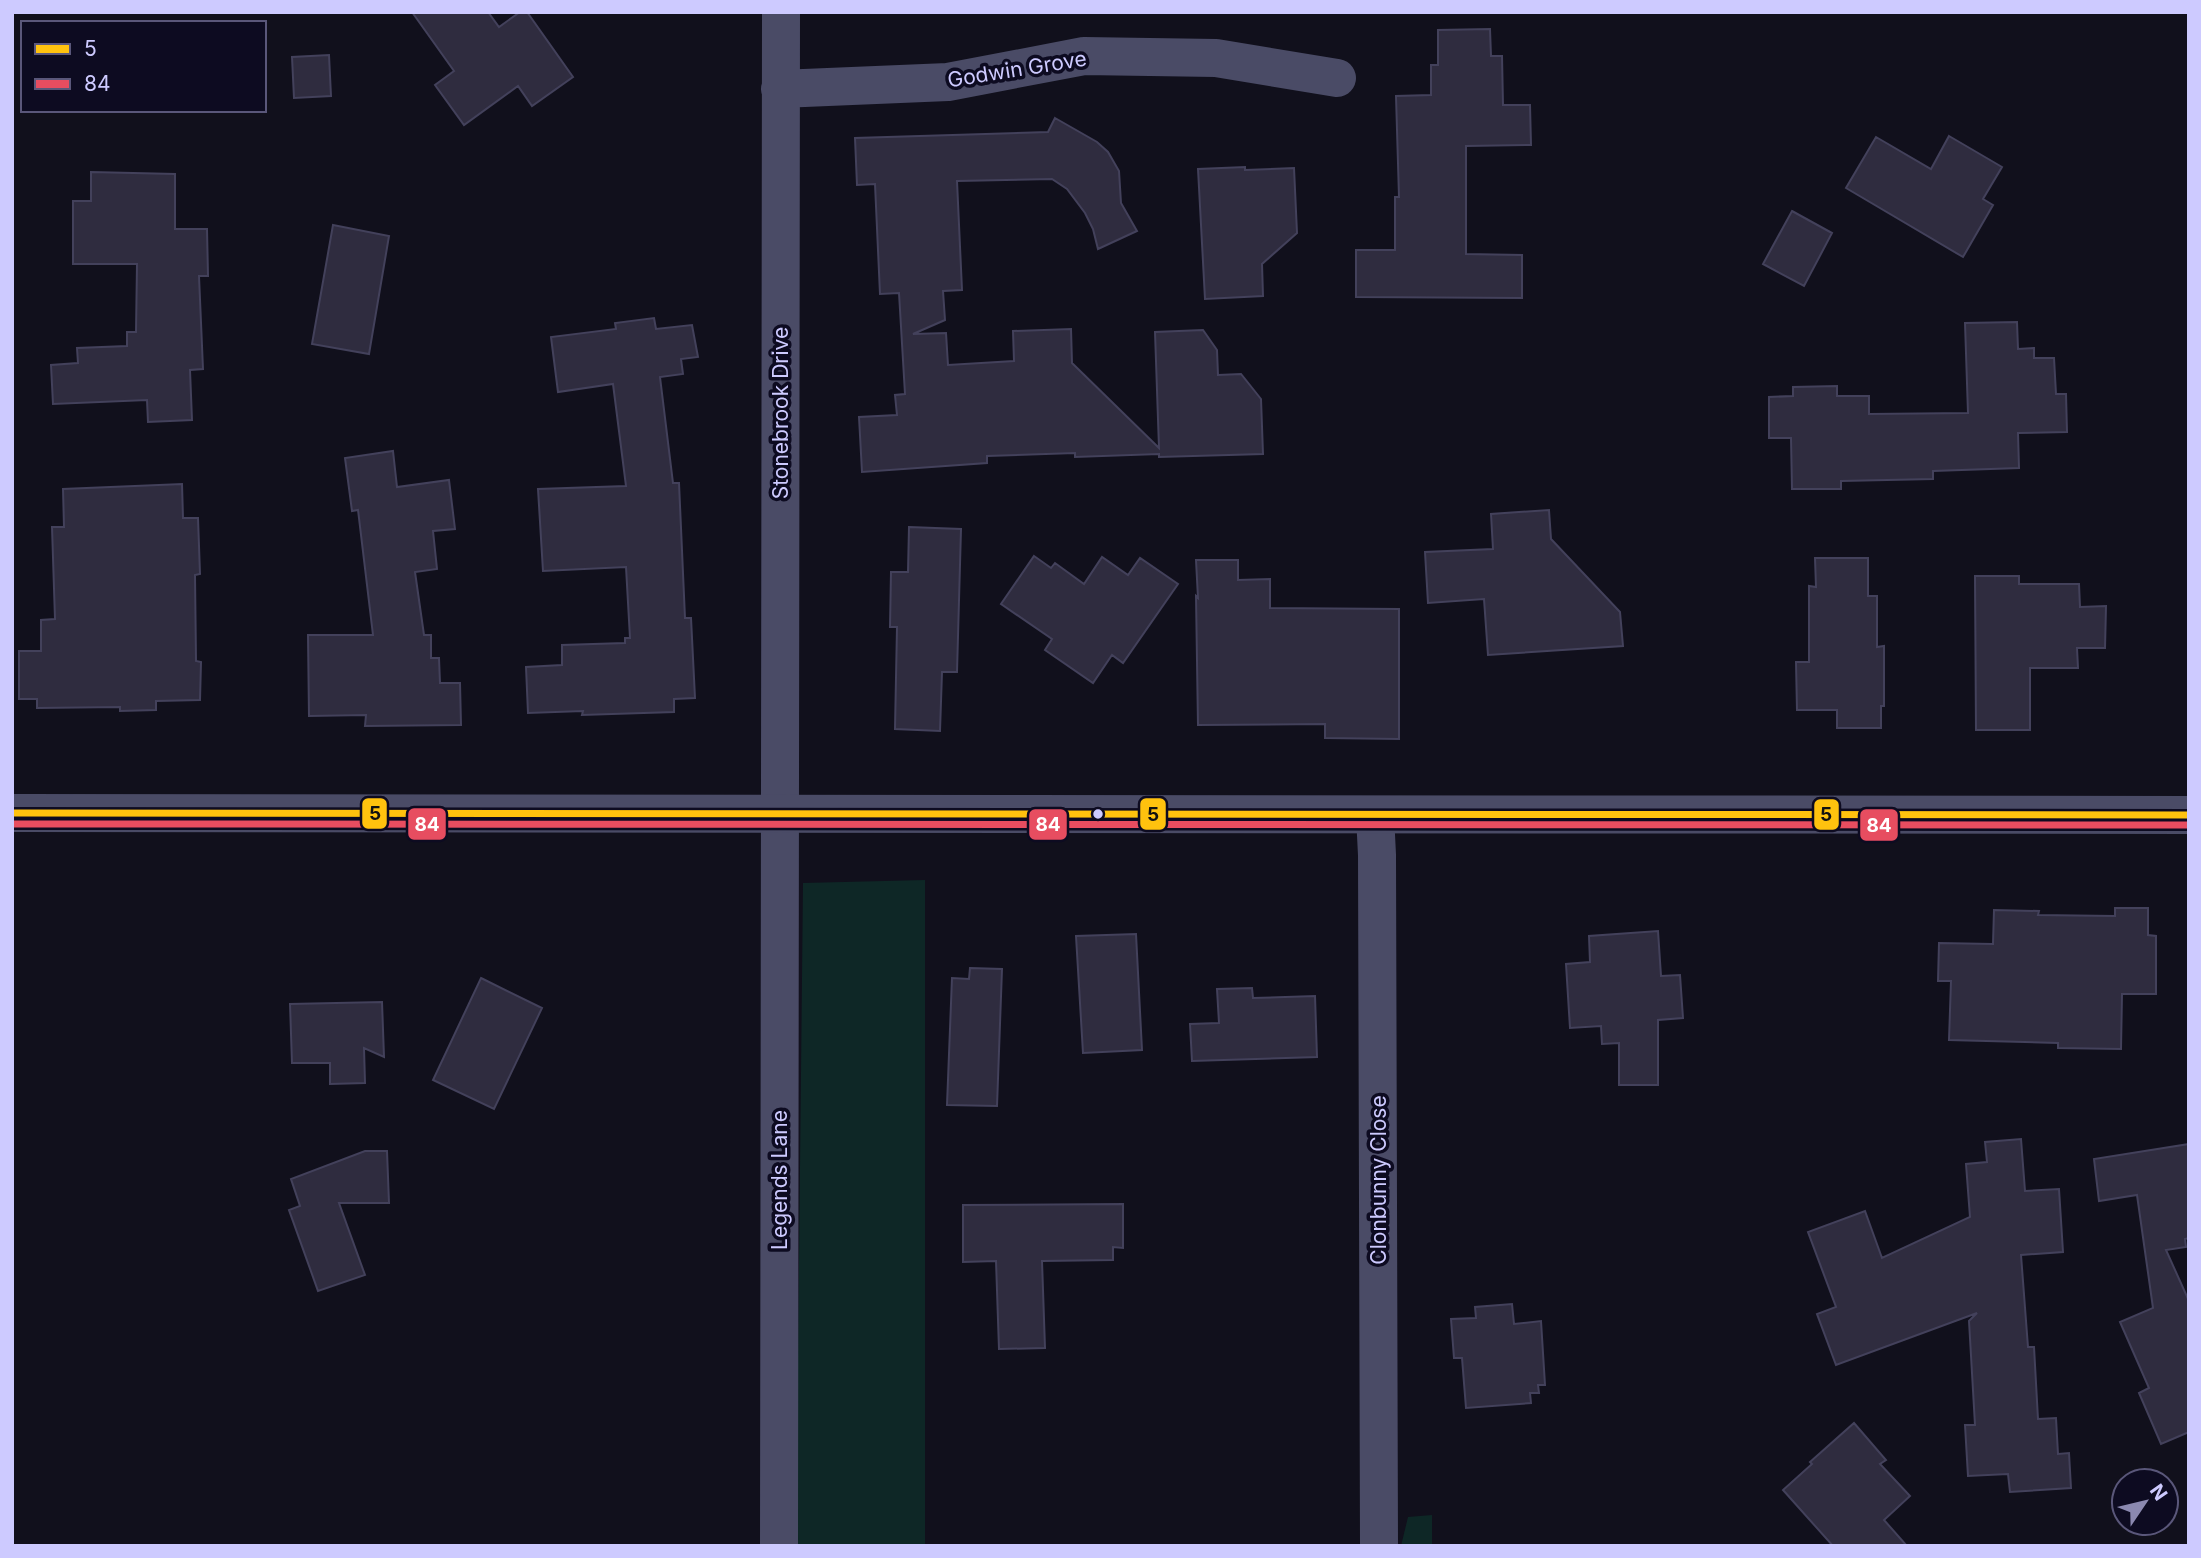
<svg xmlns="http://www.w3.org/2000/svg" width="2201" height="1558" font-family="Inter,sans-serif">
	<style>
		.green { fill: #0e2726 }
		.building { fill: #2f2c3f; stroke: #43415b; stroke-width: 2 }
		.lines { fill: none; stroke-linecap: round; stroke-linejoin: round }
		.minor { stroke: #4a4b66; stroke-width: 38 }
		.tertiary { stroke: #4a4b66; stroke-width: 38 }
		.bus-1-casing { stroke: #0d0b21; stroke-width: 12 }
		.bus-2-casing { stroke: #0d0b21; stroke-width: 12 }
		.bus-1 { stroke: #ffc20e; stroke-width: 7 }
		.bus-2 { stroke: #e74d60; stroke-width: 7 }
		.bus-dot { fill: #cdcaff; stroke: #0d0b21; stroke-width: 2.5 }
		.labels { text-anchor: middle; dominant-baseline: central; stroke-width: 7; stroke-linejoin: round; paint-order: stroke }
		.street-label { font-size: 21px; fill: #cdcaff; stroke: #0d0b21 }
		.line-badge { stroke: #0d0b21; stroke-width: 2.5 }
		.badge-label { font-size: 19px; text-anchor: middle; font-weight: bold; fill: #fff }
		.pale-badge-label { font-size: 19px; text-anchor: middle; font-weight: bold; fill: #111 }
	</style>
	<rect width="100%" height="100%" fill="#11101c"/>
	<path class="green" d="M 925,880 L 925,1546 L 796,1546 L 803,883 Z
		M 1432,1515 L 1432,1546 L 1401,1546 L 1408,1517 Z"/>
	<path class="building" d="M 412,12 L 488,12 L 499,27 L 520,12 L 527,12 L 573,77 L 532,106 L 518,86 L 464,125 L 435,85 L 454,71 Z
		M 1490,29 L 1491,56 L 1502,56 L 1503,105 L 1530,105 L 1531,145 L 1466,146 L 1466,254 L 1522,255 L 1522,298 L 1356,297 L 1356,250 L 1395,250 L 1395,197 L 1399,197 L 1396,96 L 1431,95 L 1431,65 L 1438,65 L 1438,30 Z
		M 329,55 L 331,96 L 294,98 L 292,57 Z
		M 1055,118 L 1097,142 L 1108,152 L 1119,171 L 1121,203 L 1137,231 L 1098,249 L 1093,229 L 1085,213 L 1067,189 L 1052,179 L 957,181 L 962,290 L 943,291 L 945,320 L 913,334 L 946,333 L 948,365 L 1014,361 L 1013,331 L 1071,329 L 1072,363 L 1159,448 L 1155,332 L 1203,330 L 1217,350 L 1218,375 L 1241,374 L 1261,399 L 1263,454 L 1159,457 L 1159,454 L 1075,457 L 1075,453 L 987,456 L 987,463 L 862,472 L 859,417 L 897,415 L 895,395 L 905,394 L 899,293 L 880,294 L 875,184 L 857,185 L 855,138 L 1048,132 Z
		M 1949,136 L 2002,167 L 1983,199 L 1993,205 L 1963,257 L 1846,188 L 1876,137 L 1931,169 Z
		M 1245,167 L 1245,170 L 1294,168 L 1297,233 L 1262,264 L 1263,296 L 1205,299 L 1198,169 Z
		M 91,172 L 175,174 L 175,229 L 207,229 L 208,276 L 199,276 L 203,369 L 190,370 L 192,420 L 148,422 L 147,400 L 53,404 L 51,365 L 78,363 L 77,348 L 127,346 L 127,332 L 136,332 L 137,264 L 73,264 L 73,201 L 91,201 Z
		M 1792,211 L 1832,233 L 1804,286 L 1763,264 Z
		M 333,225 L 389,236 L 369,354 L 312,344 Z
		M 654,318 L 656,329 L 692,325 L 698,357 L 681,359 L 683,374 L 660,377 L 673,483 L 679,483 L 685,618 L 691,618 L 695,698 L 674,699 L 674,712 L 582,715 L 583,711 L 528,713 L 526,667 L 562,665 L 562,645 L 625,643 L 625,638 L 630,638 L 626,567 L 543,571 L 538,489 L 626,486 L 613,384 L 558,392 L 551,337 L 616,329 L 615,323 Z
		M 2017,322 L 2018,349 L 2034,348 L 2034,358 L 2054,358 L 2056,394 L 2066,394 L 2067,432 L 2018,433 L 2019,468 L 1933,471 L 1933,479 L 1841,481 L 1841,489 L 1792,489 L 1791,438 L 1769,438 L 1769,397 L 1793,396 L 1793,387 L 1837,386 L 1837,396 L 1869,396 L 1869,414 L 1968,413 L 1965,323 Z
		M 393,451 L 397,487 L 449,480 L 455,529 L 433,531 L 437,569 L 415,572 L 424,635 L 431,635 L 431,658 L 439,658 L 440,683 L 460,683 L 461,725 L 365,726 L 366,715 L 309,716 L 308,635 L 373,635 L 358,510 L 352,511 L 345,458 Z
		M 182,484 L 183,518 L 198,518 L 200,574 L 195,575 L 196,661 L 201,662 L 200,700 L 156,701 L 156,710 L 120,711 L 120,707 L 37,708 L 37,699 L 19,699 L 19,651 L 41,651 L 41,620 L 55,619 L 52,527 L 64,527 L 63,489 Z
		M 1549,510 L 1551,539 L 1620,612 L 1623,646 L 1488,655 L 1484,599 L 1428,603 L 1425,552 L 1493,549 L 1491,514 Z
		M 909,527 L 961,529 L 957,672 L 942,672 L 940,731 L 895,729 L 897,627 L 890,627 L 891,572 L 908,572 Z
		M 1034,556 L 1051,568 L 1055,563 L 1084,584 L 1102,557 L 1128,575 L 1140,558 L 1178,584 L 1123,663 L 1112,655 L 1093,683 L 1045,650 L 1052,639 L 1001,604 Z
		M 1815,558 L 1868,558 L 1868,596 L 1877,596 L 1877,647 L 1884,646 L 1884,706 L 1881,706 L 1881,728 L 1837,728 L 1837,710 L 1797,710 L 1796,662 L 1809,662 L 1809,586 L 1816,587 Z
		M 1196,560 L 1238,560 L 1238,580 L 1270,579 L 1270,608 L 1399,609 L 1399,739 L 1325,738 L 1325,724 L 1198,725 L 1196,596 L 1198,598 Z
		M 1975,576 L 2019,576 L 2019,584 L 2079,584 L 2080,607 L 2106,606 L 2105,648 L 2077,648 L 2078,668 L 2030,668 L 2030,730 L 1976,730 Z
		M 2115,908 L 2148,908 L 2148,935 L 2156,936 L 2156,994 L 2122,994 L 2121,1049 L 2058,1048 L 2058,1043 L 1949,1040 L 1951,981 L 1938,981 L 1939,943 L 1993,944 L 1994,910 L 2039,911 L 2038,915 L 2115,916 Z
		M 1658,931 L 1661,976 L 1680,975 L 1683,1018 L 1658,1020 L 1658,1085 L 1619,1085 L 1619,1043 L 1602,1044 L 1601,1026 L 1570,1028 L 1566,964 L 1590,962 L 1589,936 Z
		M 1136,934 L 1142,1050 L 1083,1053 L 1076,936 Z
		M 970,968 L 1002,969 L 997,1106 L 947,1105 L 952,978 L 969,979 Z
		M 481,978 L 542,1008 L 494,1109 L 433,1080 Z
		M 1252,988 L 1253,998 L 1315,996 L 1317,1057 L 1192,1061 L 1190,1024 L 1219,1023 L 1217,989 Z
		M 382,1002 L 384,1057 L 364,1048 L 365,1083 L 330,1084 L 330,1063 L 292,1063 L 290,1004 Z
		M 2021,1139 L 2025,1191 L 2059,1189 L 2063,1252 L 2021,1255 L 2028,1347 L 2034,1347 L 2038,1419 L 2056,1418 L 2058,1454 L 2069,1453 L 2071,1488 L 2010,1492 L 2008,1474 L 1968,1476 L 1965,1425 L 1975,1425 L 1969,1321 L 1977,1313 L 1836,1365 L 1817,1314 L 1836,1307 L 1808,1232 L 1865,1211 L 1882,1258 L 1970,1217 L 1966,1164 L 1987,1162 L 1985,1142 Z
		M 2189,1144 L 2189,1238 L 2185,1239 L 2186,1247 L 2166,1250 L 2189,1301 L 2189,1432 L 2161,1444 L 2139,1393 L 2149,1388 L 2120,1322 L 2153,1308 L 2137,1195 L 2099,1201 L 2094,1159 Z
		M 365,1151 L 387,1151 L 389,1203 L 339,1203 L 365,1275 L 318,1291 L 289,1210 L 300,1206 L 291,1179 Z
		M 1123,1204 L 1123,1248 L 1113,1247 L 1113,1260 L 1042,1261 L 1045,1348 L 999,1349 L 996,1261 L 963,1262 L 963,1205 Z
		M 1512,1304 L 1514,1324 L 1541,1321 L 1545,1385 L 1538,1385 L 1539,1393 L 1530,1393 L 1531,1403 L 1466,1408 L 1462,1358 L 1454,1358 L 1451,1319 L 1476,1318 L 1475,1307 Z
		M 1854,1423 L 1886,1460 L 1880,1464 L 1910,1496 L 1884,1520 L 1907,1546 L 1833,1546 L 1783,1490 L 1812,1464 L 1810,1462 Z"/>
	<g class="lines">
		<path class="minor" d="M 780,89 L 948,82 L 1084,56 L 1216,58 L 1337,78
			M 1375,815 L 1377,855 L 1379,1546
			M 779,1546 L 781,12"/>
		<path class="tertiary" d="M 12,813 L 2189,815"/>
		<g class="bus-1-casing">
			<path id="bus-1" d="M 12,813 L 2189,815"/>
		</g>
		<g class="bus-2-casing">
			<path id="bus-2" d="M 12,824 L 2189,825"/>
		</g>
		<use href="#bus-1" class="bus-1"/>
		<use href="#bus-2" class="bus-2"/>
	</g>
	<circle class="bus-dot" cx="1098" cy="814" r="6"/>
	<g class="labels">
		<g class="street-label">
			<text transform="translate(1017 69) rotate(-9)">Godwin Grove</text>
			<text transform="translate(780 413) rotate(-90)">Stonebrook Drive</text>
			<text transform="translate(779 1180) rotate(-90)">Legends Lane</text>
			<text transform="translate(1378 1180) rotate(-90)">Clonbunny Close</text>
		</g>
	</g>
	<g class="line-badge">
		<rect x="361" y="797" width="27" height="33" rx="7" fill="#ffc20e"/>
		<rect x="1139" y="797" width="28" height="34" rx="7" fill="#ffc20e"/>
		<rect x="1813" y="798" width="27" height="33" rx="7" fill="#ffc20e"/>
		<rect x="407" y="807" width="40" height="34" rx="7" fill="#e74d60"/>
		<rect x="1028" y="808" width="40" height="33" rx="7" fill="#e74d60"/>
		<rect x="1859" y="808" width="40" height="34" rx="7" fill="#e74d60"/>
	</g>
	<g class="badge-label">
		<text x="427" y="831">84</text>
		<text x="1048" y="831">84</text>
		<text x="1879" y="832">84</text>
	</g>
	<g class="pale-badge-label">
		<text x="375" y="820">5</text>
		<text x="1153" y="821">5</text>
		<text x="1826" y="821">5</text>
	</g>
	<rect width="2201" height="1558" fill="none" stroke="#cdcaff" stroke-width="28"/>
	<rect x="21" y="21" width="245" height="91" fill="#0d0b21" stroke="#5a577a" stroke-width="2"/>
	<rect x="35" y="44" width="35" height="10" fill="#ffc20e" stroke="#5a577a" stroke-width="2"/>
	<text x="84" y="56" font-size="21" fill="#cdcaff">5</text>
	<rect x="35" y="79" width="35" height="10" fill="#e74d60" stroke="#5a577a" stroke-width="2"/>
	<text x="84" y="91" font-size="21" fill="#cdcaff">84</text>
	<g transform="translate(2145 1502) rotate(55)"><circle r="33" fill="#0d0b21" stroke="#5a577a" stroke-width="2"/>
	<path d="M0-5L12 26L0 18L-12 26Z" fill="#8b89b0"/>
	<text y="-10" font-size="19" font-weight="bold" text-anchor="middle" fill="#cdcaff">N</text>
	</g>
</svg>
